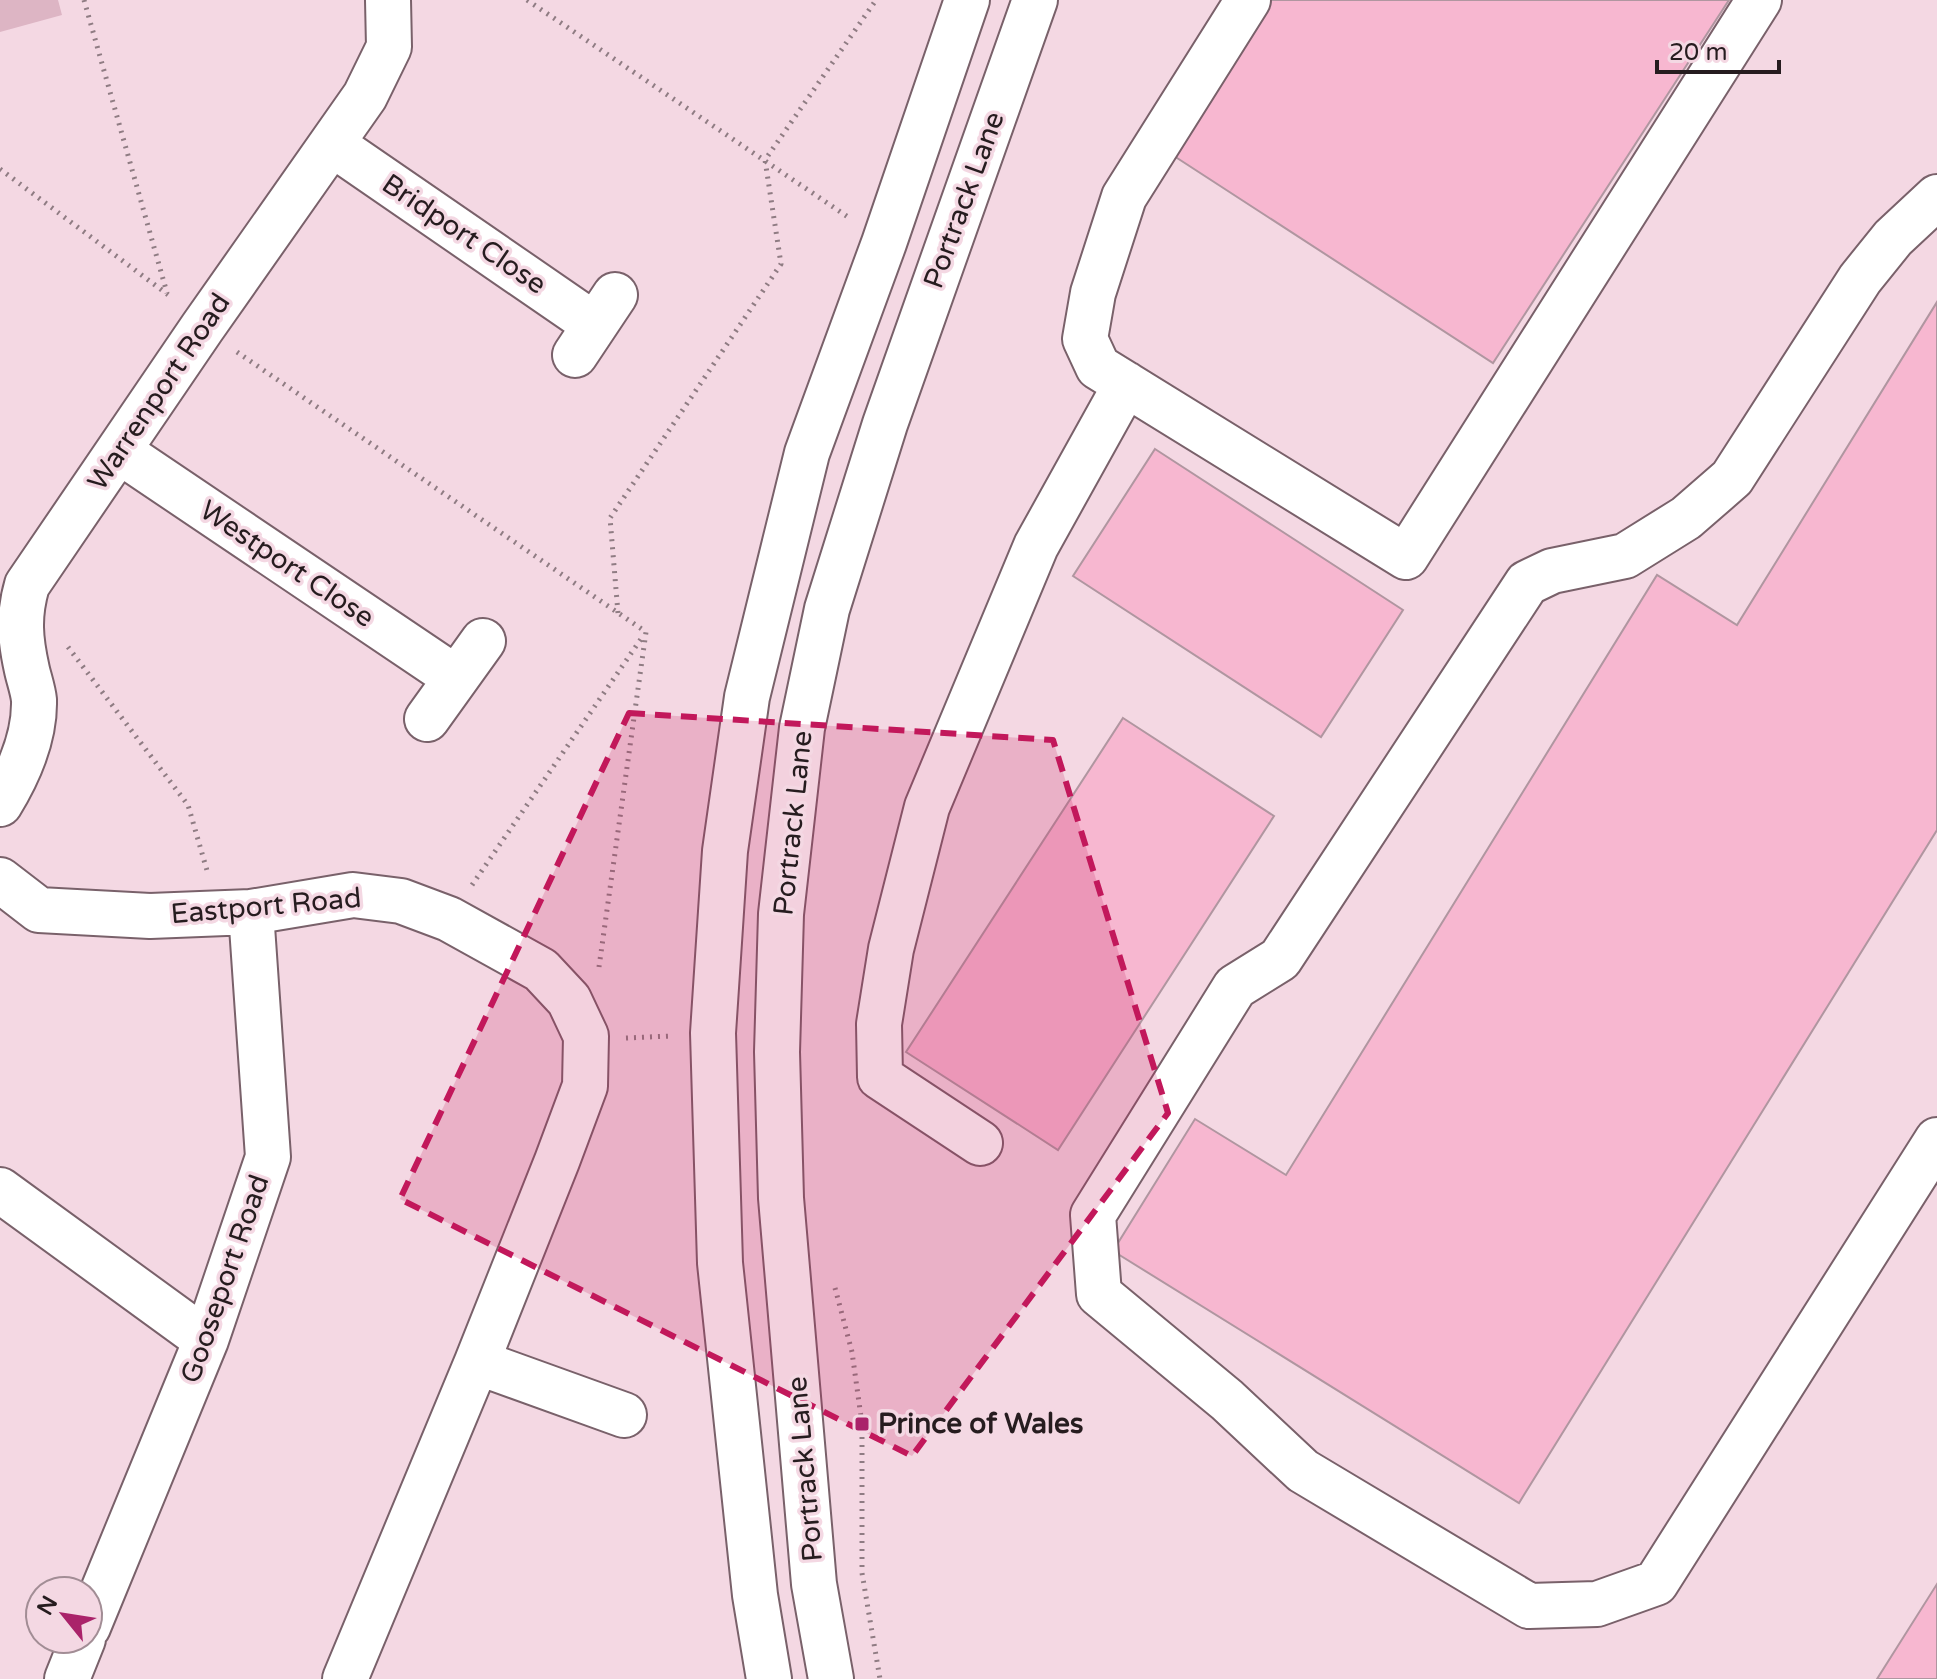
<svg xmlns="http://www.w3.org/2000/svg" width="1937" height="1679" font-family="'Varela Round',sans-serif">
	<style>
		.park { fill: #ddb5c4 }
		.building { fill: #f7b7d0; stroke: #b096a0; stroke-width: 2 }
		.lines { fill: none; stroke-linecap: round; stroke-linejoin: round }
		.minor-casing { stroke: #79616a; stroke-width: 48 }
		.major-casing { stroke: #79616a; stroke-width: 48 }
		.path { stroke: #8f7c83; stroke-width: 5; stroke-dasharray: 2 6; stroke-linecap: butt }
		.minor { stroke: #fff; stroke-width: 44 }
		.major { stroke: #fff; stroke-width: 44 }
		.marked { fill: #c2185b; fill-opacity: 0.2; stroke: #c2185b; stroke-width: 6; stroke-dasharray: 16 10; stroke-linejoin: round }
		.poi-dot { fill: #aa236a; stroke: #f4d8e3; stroke-width: 3 }
		.labels { text-anchor: middle; dominant-baseline: central; stroke-width: 7; stroke-linejoin: round; paint-order: stroke }
		.street-label { font-size: 28px; fill: #261c1f; stroke: #f4d8e3 }
		.poi-label { font-size: 28px; font-weight: bold; fill: #261c1f; stroke: #f4d8e3; text-anchor: start }
	</style>
	<rect width="100%" height="100%" fill="#f4d8e3"/>
	<path class="park" d="M 0,0 L 58,0 L 62,15 L 0,32 Z"/>
	<path class="building" d="M 1246,0 L 1729,0 L 1493,363 L 1154,143 Z
		M 1937,302 L 1937,830 L 1519,1503 L 1113,1251 L 1195,1119 L 1286,1175 L 1657,575 L 1737,625 Z
		M 1155,449 L 1403,610 L 1321,737 L 1073,576 Z
		M 1123,718 L 1274,816 L 1058,1150 L 906,1052 Z
		M 1937,1584 L 1937,1679 L 1877,1679 Z"/>
	<g class="lines">
		<g class="minor-casing">
			<path id="minor" d="M 1248,0 L 1124,197 L 1093,293 L 1085,339 L 1098,367 L 1406,557 L 1759,0
				M 332,144 L 595,325
				M 1937,197 L 1893,238 L 1860,279 L 1732,478 L 1686,518 L 1625,556 L 1552,571 L 1527,583 L 1280,959 L 1235,987 L 1093,1215 L 1099,1294 L 1227,1400 L 1303,1471 L 1529,1606 L 1597,1604 L 1656,1583 L 1937,1140
				M 575,355 L 615,295
				M 119,451 L 456,678
				M 427,719 L 483,641
				M 0,804 C 19,773 35,737 34,700 C 33,690 29,679 27,670 C 20,639 18,616 27,585 L 202,328 L 365,96 L 389,47 L 388,0
				M 0,880 L 39,910 L 150,916 L 251,912 L 353,895 L 401,901 L 449,919 L 541,970 L 569,1000 L 586,1036 L 585,1086 L 557,1161 L 477,1362 L 345,1679
				M 980,1143 L 880,1077 L 879,1024 L 891,949 L 927,807 L 1036,546 L 1126,384
				M 0,1190 L 206,1340
				M 477,1362 L 624,1415
				M 88,1627 L 206,1340 L 268,1157 L 251,912
				M 67,1679 L 83,1639"/>
		</g>
		<g class="major-casing">
			<path id="major" d="M 769,1679 L 755,1595 L 720,1263 L 713,1033 L 725,851 L 747,697 L 807,453 L 884,243 L 967,0
				M 831,1679 L 814,1584 L 781,1198 L 777,1052 L 781,914 L 802,728 L 827,609 L 885,424 L 1035,0"/>
		</g>
		<path class="path" d="M 84,0 L 167,293
			M 527,0 L 848,217
			M 0,169 L 171,297
			M 237,352 L 646,632 L 599,967
			M 618,613 L 610,518 L 781,264 L 765,160 L 876,0
			M 68,647 L 188,805 L 208,874
			M 472,885 L 643,636
			M 626,1038 L 672,1036
			M 835,1288 L 852,1352 L 862,1424 L 862,1573 L 880,1679"/>
		<use href="#minor" class="minor"/>
		<use href="#major" class="major"/>
	</g>
	<path class="marked" d="M 629,713 L 1053,740 L 1168,1113 L 912,1456 L 400,1199 Z"/>
	<rect class="poi-dot" x="854" y="1416" width="16" height="16" rx="4"/>
	<g class="labels">
		<g class="street-label">
			<text transform="translate(964 200) rotate(-70)">Portrack Lane</text>
			<text transform="translate(464 234) rotate(34)">Bridport Close</text>
			<text transform="translate(159 392) rotate(-56)">Warrenport Road</text>
			<text transform="translate(287 564) rotate(34)">Westport Close</text>
			<text transform="translate(793 823) rotate(-84)">Portrack Lane</text>
			<text transform="translate(266 906) rotate(-5)">Eastport Road</text>
			<text transform="translate(225 1279) rotate(-71)">Gooseport Road</text>
			<text transform="translate(805 1469) rotate(-95)">Portrack Lane</text>
		</g>
		<g class="poi-label">
			<text x="878" y="1424">Prince of Wales</text>
		</g>
	</g>
	<g transform="translate(64 1615) rotate(300)"><circle r="38" fill="#f4d8e3" stroke="#a28d95" stroke-width="2"/>
	<path d="M0-6L14 30L0 20L-14 30Z" fill="#aa236a"/>
	<text y="-12" font-size="22" font-weight="bold" text-anchor="middle" fill="#261c1f">N</text>
	</g>
	<path d="M1657 60v12h122v-12" fill="none" stroke="#261c1f" stroke-width="4"/>
	<text x="1669" y="60" font-size="24" fill="#261c1f" stroke="#f4d8e3" stroke-width="6" paint-order="stroke">20 m</text>
</svg>
